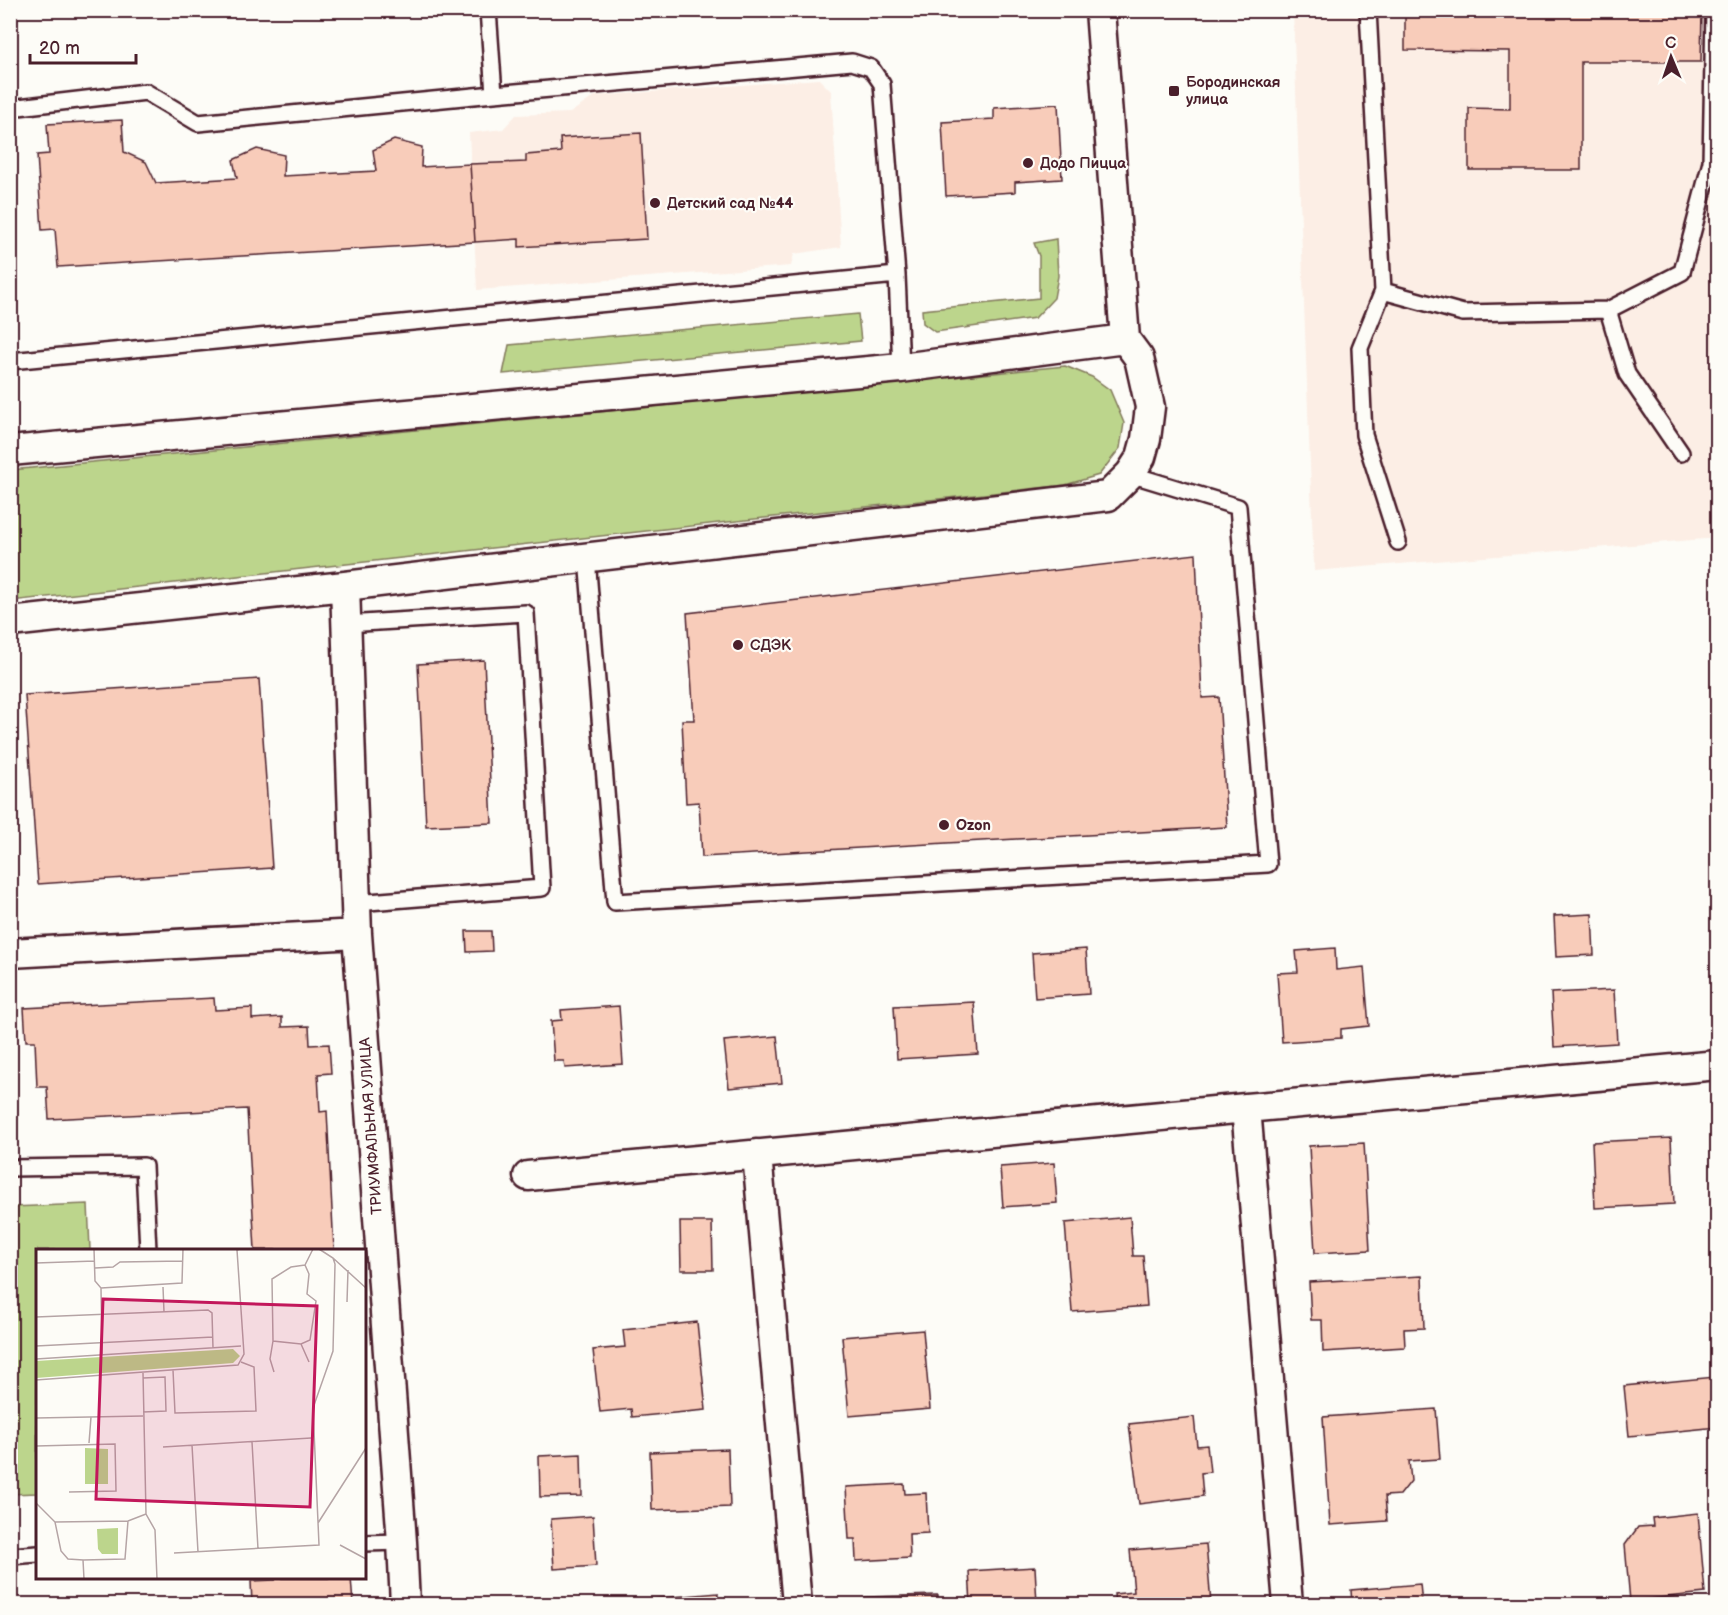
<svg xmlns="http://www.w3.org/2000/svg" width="1728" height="1615" font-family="'Balsamiq Sans',sans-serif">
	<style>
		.built { fill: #fceee5 }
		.green { fill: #bcd58c; stroke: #837a5c; stroke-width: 1.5 }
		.building { fill: #f8ccba; stroke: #4a1f2b; stroke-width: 1.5 }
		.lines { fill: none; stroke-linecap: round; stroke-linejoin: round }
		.lane-casing { stroke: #4a1f2b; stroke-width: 20 }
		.street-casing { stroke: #4a1f2b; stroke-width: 33 }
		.lane { stroke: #fdfcf7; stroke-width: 15 }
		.street { stroke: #fdfcf7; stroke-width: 28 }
		.poi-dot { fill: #4a1f2b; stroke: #fdfcf7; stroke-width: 2 }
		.labels { text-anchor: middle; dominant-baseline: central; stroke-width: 4.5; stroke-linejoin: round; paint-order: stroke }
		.poi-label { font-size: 15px; font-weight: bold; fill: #4a1f2b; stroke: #fdfcf7; text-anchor: start }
		.street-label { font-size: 15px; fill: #4a1f2b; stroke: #fdfcf7 }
		.inset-road { fill: none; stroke: #b5a4a5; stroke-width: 1.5 }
		.view { fill: #c2185b; fill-opacity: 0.15; stroke: #c2185b; stroke-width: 3 }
		.inset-edge { fill: none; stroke: #4a1f2b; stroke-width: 3 }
	</style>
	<rect width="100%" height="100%" fill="#fdfcf7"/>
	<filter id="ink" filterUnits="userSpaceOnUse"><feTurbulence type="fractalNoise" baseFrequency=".0167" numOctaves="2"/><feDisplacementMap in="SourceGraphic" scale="12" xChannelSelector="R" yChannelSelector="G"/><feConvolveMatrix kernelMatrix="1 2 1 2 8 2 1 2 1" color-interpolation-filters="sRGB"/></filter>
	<g filter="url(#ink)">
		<path class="built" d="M 1293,11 L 1717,11 L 1717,538 L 1314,571 Z
			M 819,79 L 831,91 L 841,247 L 794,254 L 791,266 L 477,290 L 469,133 L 503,129 L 516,115 L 570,113 L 595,96 Z"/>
		<path class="green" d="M 1056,239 L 1058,276 L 1054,298 L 1035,318 L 935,332 L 923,323 L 922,310 L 1039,298 L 1039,256 L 1034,243 Z
			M 858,314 L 861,341 L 503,374 L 509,345 Z
			M 1065,366 L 1092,377 L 1110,390 L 1124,423 L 1120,448 L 1099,475 L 1065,485 L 11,601 L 11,470 Z
			M 88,1204 L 90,1250 L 38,1250 L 37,1493 L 11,1494 L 11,1207 Z"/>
		<path class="building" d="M 1405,10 L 1702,10 L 1701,62 L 1581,62 L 1581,170 L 1469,170 L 1469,108 L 1510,109 L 1510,51 L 1405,50 Z
			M 1058,104 L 1062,179 L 1015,182 L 1015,192 L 946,196 L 942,122 L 994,119 L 994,108 Z
			M 122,120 L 124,152 L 146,162 L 156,183 L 237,178 L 233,160 L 257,149 L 284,155 L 283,176 L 376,171 L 373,150 L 394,140 L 422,147 L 421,167 L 470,164 L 475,242 L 58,267 L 55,229 L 42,230 L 37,155 L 49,154 L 47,124 Z
			M 641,133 L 647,239 L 519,247 L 519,239 L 475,242 L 470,164 L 526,162 L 526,155 L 561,152 L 560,138 Z
			M 1196,554 L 1202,698 L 1219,697 L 1227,827 L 702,857 L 699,802 L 686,803 L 682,720 L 694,720 L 687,613 Z
			M 484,660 L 492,823 L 426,826 L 418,664 Z
			M 259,679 L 272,868 L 38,884 L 25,695 Z
			M 1592,914 L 1594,955 L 1556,957 L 1554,916 Z
			M 466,931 L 491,931 L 492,951 L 467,952 Z
			M 1335,948 L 1336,970 L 1364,967 L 1369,1026 L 1341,1029 L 1341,1038 L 1282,1042 L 1277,973 L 1298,972 L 1296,951 Z
			M 1086,949 L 1089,994 L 1035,998 L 1032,953 Z
			M 1614,990 L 1617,1043 L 1554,1047 L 1551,993 Z
			M 214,998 L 215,1010 L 252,1008 L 252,1019 L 282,1017 L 282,1027 L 309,1026 L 310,1045 L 329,1044 L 331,1073 L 318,1074 L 320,1112 L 327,1111 L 334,1250 L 255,1250 L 247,1109 L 49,1119 L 47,1087 L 37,1087 L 35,1041 L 26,1041 L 24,1008 Z
			M 974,1002 L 978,1054 L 897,1059 L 894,1006 Z
			M 619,1006 L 623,1064 L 565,1068 L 564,1061 L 554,1061 L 551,1021 L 562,1020 L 561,1010 Z
			M 777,1036 L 782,1083 L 729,1088 L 724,1041 Z
			M 1671,1138 L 1674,1204 L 1595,1208 L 1592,1142 Z
			M 1364,1143 L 1370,1250 L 1315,1253 L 1309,1146 Z
			M 1054,1163 L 1057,1203 L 1003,1207 L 1000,1167 Z
			M 1130,1217 L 1133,1256 L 1143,1256 L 1147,1306 L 1072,1312 L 1065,1223 Z
			M 680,1222 L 712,1222 L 713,1270 L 681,1270 Z
			M 1422,1276 L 1424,1328 L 1404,1329 L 1405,1347 L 1323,1352 L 1322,1320 L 1311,1320 L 1309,1282 Z
			M 697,1322 L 706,1410 L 632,1417 L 631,1409 L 600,1412 L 593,1350 L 625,1347 L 623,1330 Z
			M 923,1330 L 930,1409 L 849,1416 L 842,1337 Z
			M 1715,1377 L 1718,1427 L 1629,1436 L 1624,1386 Z
			M 1436,1409 L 1440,1459 L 1409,1461 L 1411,1481 L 1400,1495 L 1385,1496 L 1387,1521 L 1330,1525 L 1323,1417 Z
			M 1194,1417 L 1197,1446 L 1207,1445 L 1210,1472 L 1201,1473 L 1203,1496 L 1139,1504 L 1129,1424 Z
			M 728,1449 L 730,1507 L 652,1510 L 650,1452 Z
			M 581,1454 L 582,1496 L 540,1497 L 539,1456 Z
			M 904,1484 L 905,1494 L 926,1493 L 928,1533 L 909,1534 L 910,1558 L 856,1561 L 855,1539 L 849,1539 L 846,1487 Z
			M 1698,1513 L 1705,1593 L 1630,1601 L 1625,1545 L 1638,1527 L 1653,1526 L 1652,1518 Z
			M 593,1516 L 596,1566 L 554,1569 L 551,1519 Z
			M 1206,1544 L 1211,1604 L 1115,1604 L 1114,1594 L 1134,1592 L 1130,1550 Z
			M 1035,1567 L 1037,1604 L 971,1604 L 969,1571 Z
			M 275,1578 L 351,1578 L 353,1604 L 252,1604 L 251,1581 L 275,1580 Z
			M 1420,1584 L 1422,1604 L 1352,1604 L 1351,1590 Z
			M 718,1593 L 718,1604 L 652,1604 L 651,1599 Z
			M 938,1595 L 938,1604 L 865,1604 L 865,1597 Z"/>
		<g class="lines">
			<g class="lane-casing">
				<path id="lane" d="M 488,10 L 494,94
					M 1368,10 L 1383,291 L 1463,313 L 1608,310 L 1682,272 L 1711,162 L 1714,10
					M 10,108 L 146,92 L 198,123 L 494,94 L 852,62 L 871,68 L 882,84 L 897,275 L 901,368
					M 1383,291 L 1360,348 L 1364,435 L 1398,542
					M 1608,310 L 1627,374 L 1681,453
					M 10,361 L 897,275
					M 587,558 L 615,902 L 1268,864 L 1238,507 L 1130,474
					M 346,624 L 526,613 L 542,888 L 356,903
					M 10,1168 L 144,1166 L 148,1250
					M 364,1543 L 402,1542
					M 10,1556 L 38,1554"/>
			</g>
			<g class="street-casing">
				<path id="street" d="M 10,451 L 901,368 L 1125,339
					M 345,586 L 357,934 L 402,1542 L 405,1604
					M 10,622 L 345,586 L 1108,496 L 1130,474 L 1141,457 L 1146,439 L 1150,407 L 1139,358 L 1125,339 L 1100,10
					M 10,953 L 357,934
					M 1246,1108 L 1288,1604
					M 757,1154 L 797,1604
					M 528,1176 L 1246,1108 L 1718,1065"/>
			</g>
			<use href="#lane" class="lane"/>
			<use href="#street" class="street"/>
		</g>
	</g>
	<g class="poi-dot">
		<rect x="1168" y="85" width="12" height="12" rx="3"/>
		<circle cx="1028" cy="163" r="6"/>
		<circle cx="655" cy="203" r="6"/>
		<circle cx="738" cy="645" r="6"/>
		<circle cx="944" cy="825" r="6"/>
	</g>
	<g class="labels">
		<g class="poi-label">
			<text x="1186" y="82">Бородинская<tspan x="1186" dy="17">улица</tspan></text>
			<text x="1040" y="163">Додо Пицца</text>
			<text x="667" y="203">Детский сад №44</text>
			<text x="750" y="645">СДЭК</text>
			<text x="956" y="825">Ozon</text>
		</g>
		<g class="street-label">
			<text transform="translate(371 1126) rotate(-94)">ТРИУМФАЛЬНАЯ УЛИЦА</text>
		</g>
	</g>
	<g transform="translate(36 1249)">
		<rect width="330" height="330" fill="#fdfcf7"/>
		<path d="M 197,100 L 204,107 L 197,114 L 0,129 L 0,112 ZM 49,199 L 72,200 L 72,235 L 49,235 ZM 82,279 L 82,305 L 66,305 L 62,300 L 61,280 Z" fill="#bcd58c"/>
		<path class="inset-road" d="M 58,0 L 59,32 L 65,39 L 66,106M 297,9 L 330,39M 0,14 L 59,12M 269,16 L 255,18 L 236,30 L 237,92 L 265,95 L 274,91 L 280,52 L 271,45 L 273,25 L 269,16 L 277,0M 59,19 L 77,18 L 84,13 L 147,12M 127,38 L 128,63M 65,39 L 146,34 L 147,0M 311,53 L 312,21M 0,68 L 172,61 L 176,64 L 177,99M 237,92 L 234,110 L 238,123M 265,95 L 273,113M 0,97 L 177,88M 0,110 L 205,97M 137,121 L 139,164 L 220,162 L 218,118 L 205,113M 107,124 L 110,265 L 119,281 L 121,330M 107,129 L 129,128 L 130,162 L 107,163M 0,131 L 202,116 L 208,105 L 201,1 L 204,0M 0,169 L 107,167M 216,193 L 222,300M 53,194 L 55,168M 156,196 L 162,303M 0,197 L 79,195 L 80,242 L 33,243M 127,198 L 275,189M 0,254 L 19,273 L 25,302 L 32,310 L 47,311 L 48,330M 19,273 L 92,272 L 110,265M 282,274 L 330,199M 304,296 L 330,310M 138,304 L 283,296 L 277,159 L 297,102 L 299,15 L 297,9 L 283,0M 47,311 L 89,310 L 92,272"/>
		<path class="view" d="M 67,50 L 281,57 L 274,258 L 60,250 Z"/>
		<rect width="330" height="330" class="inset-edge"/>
	</g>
	<rect width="1728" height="1615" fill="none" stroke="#fdfcf7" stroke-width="36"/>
	<rect x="18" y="18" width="1692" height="1579" fill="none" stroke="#4a1f2b" stroke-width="2" filter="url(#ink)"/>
	<g transform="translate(1671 57) rotate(358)" stroke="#fdfcf7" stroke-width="4.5" paint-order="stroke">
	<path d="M0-4.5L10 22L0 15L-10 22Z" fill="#4a1f2b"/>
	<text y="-9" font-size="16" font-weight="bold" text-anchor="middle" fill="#4a1f2b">С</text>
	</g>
	<path d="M30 54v9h106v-9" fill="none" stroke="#4a1f2b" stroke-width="3"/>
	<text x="39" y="54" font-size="18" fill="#4a1f2b" stroke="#fdfcf7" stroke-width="4.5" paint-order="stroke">20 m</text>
</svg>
